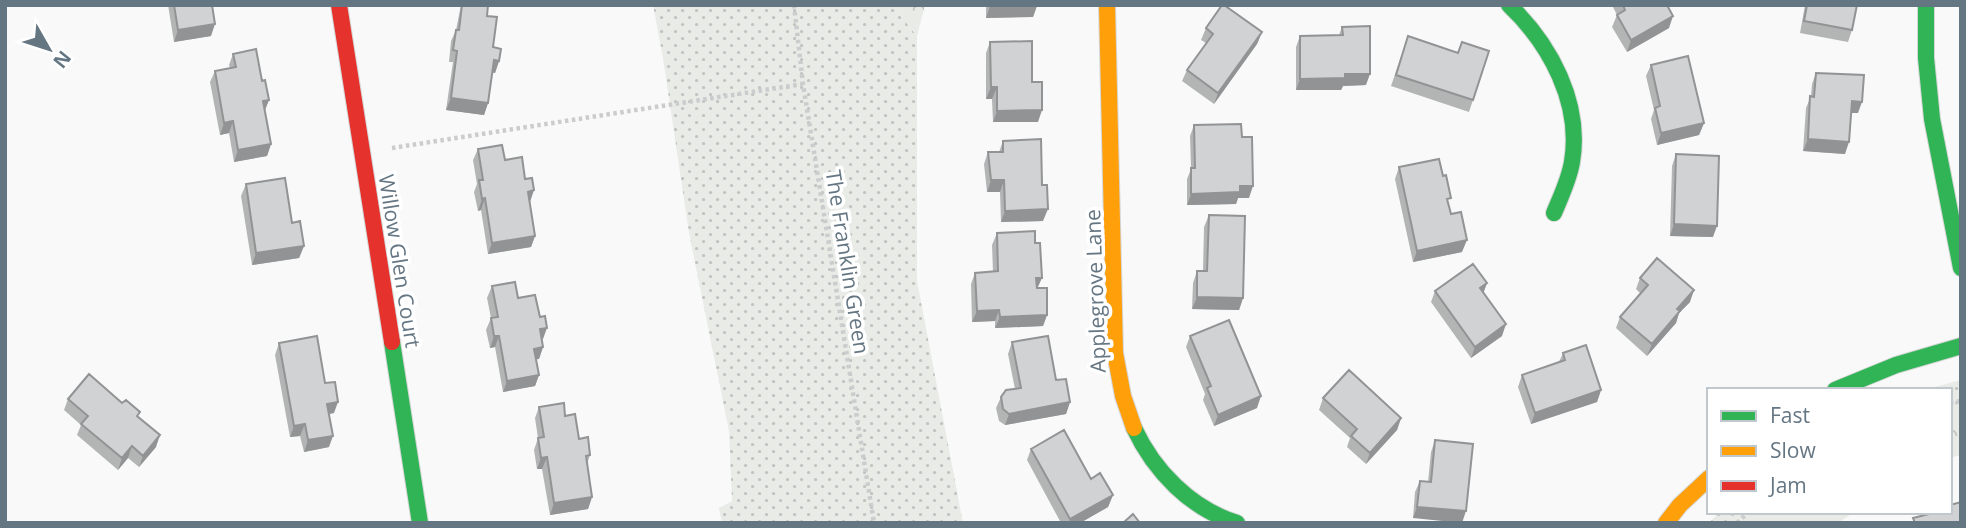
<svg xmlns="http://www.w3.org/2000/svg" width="1966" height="528" font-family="'Open Sans',sans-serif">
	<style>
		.green { fill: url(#green-dots) }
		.forest { fill: url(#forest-crowns) }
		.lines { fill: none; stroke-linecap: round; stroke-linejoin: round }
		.fast-casing { stroke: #d5d6d7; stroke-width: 18 }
		.slow-casing { stroke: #d5d6d7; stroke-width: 18 }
		.jam-casing { stroke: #d5d6d7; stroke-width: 18 }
		.path { stroke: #cbcccd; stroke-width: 4.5; stroke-dasharray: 3.5 3.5; stroke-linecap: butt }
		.fast { stroke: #30b455; stroke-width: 16 }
		.slow { stroke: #ff9f0a; stroke-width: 16 }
		.jam { stroke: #e5322d; stroke-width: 16 }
		.wall { fill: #b3b5b5 }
		.shaded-wall { fill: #929394 }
		.building { fill: #d0d2d3; stroke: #929394; stroke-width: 2 }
		.labels { text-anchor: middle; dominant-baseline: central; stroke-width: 7; stroke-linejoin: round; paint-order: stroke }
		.street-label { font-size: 21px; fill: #657683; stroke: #fff }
	</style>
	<defs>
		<pattern id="green-dots" width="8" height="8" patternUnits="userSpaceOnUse" patternTransform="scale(1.75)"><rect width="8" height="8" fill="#e8ebe6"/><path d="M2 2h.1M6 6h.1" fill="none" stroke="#c0c3c0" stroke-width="1.8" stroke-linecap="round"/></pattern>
		<pattern id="forest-crowns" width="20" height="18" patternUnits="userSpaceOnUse" patternTransform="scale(1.75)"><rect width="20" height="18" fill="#e8ebe6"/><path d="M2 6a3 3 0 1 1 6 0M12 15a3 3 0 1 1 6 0" fill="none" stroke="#c0c3c0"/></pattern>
	</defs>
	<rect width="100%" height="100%" fill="#f9f9f9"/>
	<path class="green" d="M 653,5 L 892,5 L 917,36 L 917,281 L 963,523 L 722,523 L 719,508 L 732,501 L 729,431 L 689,233 L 663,58 Z
		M 1961,380 L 1961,401 L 1950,403 L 1950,390 L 1923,390 Z
		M 1719,512 L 1748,512 L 1737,523 L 1709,523 Z"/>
	<path class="forest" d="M 892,5 L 925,5 L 917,36 Z
		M 1961,401 L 1961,455 L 1950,458 L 1950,403 Z
		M 1748,512 L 1854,512 L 1838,523 L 1737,523 Z"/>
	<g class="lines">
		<g class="fast-casing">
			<path id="fast" d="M 1509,5 C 1550,44 1582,103 1572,162 C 1569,180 1561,196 1554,213
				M 1926,5 L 1926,58 L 1932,119 L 1961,268
				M 392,342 L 420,523
				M 1835,390 L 1896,365 L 1961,346
				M 1134,428 C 1154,471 1191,509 1237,523"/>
		</g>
		<g class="slow-casing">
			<path id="slow" d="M 1107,5 L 1115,353 L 1123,396 L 1134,428
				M 1666,523 L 1680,505 L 1709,478"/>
		</g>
		<g class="jam-casing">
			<path id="jam" d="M 339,5 L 392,342"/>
		</g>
		<path class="path" d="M 794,5 L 803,84 L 874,523
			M 392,148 L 803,84
			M 1950,403 L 1961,401
			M 1737,523 L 1748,512"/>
		<use href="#fast" class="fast"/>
		<use href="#slow" class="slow"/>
		<use href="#jam" class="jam"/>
	</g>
	<path class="wall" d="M 168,5 L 212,5 L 211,36 L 174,42 Z
		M 461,5 L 488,5 L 487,16 L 493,47 L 499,61 L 495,73 L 492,72 L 488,103 L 484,115 L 446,110 L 453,62 L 449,62 L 451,41 L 456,30 Z
		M 986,5 L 1037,5 L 1033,17 L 986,18 Z
		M 1612,5 L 1667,5 L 1669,28 L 1627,52 L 1612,27 L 1617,15 Z
		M 1805,5 L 1857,5 L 1852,30 L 1848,42 L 1800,33 Z
		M 1342,27 L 1366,85 L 1343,86 L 1341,90 L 1296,90 L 1296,47 L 1300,36 L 1339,35 Z
		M 1206,28 L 1262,32 L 1257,44 L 1214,104 L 1182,81 L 1187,70 L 1206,43 L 1201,40 Z
		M 1408,36 L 1473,100 L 1469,112 L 1391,86 Z
		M 990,42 L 1032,82 L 1038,122 L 993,122 L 992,99 L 986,99 L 986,53 Z
		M 233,54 L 262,81 L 269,100 L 265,110 L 271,144 L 267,156 L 234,162 L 229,133 L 220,135 L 210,82 L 215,71 L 230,68 L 229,65 Z
		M 1651,65 L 1704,123 L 1699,135 L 1657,145 L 1651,119 L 1654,110 L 1646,76 Z
		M 1816,73 L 1858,113 L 1851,113 L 1845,154 L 1803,151 L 1806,108 L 1811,96 L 1812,84 Z
		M 1194,125 L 1242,137 L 1249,198 L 1238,198 L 1236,204 L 1187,205 L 1187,179 L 1191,169 L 1190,136 Z
		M 1003,141 L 1043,221 L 1001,222 L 1000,192 L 987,192 L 984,164 L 988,152 L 999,152 Z
		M 478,149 L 505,160 L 530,202 L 535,236 L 531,247 L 488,254 L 481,210 L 478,211 L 474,192 L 477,184 L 473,160 Z
		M 1676,154 L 1713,237 L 1670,236 L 1672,166 Z
		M 1399,167 L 1448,204 L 1462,252 L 1413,262 L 1395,179 Z
		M 246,184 L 292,223 L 304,246 L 299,258 L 252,265 L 241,196 Z
		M 1209,215 L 1243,298 L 1239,310 L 1192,309 L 1193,283 L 1197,271 L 1203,271 L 1204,227 Z
		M 997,233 L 1038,288 L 1047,315 L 1043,326 L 995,328 L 995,321 L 972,322 L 971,284 L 975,273 L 993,272 L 992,245 Z
		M 1640,278 L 1690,302 L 1679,313 L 1676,323 L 1647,356 L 1616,328 L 1620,317 L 1641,294 L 1636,289 Z
		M 1487,283 L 1483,293 L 1502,336 L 1471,358 L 1431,302 L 1435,291 Z
		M 492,286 L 518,298 L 543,339 L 541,339 L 543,347 L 539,359 L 536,359 L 539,375 L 535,386 L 503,392 L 495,347 L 490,348 L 486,330 L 491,318 L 487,298 Z
		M 1190,336 L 1257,408 L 1214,426 L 1203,400 L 1205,394 L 1186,347 Z
		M 1012,342 L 1056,380 L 1070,402 L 1066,414 L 1005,425 L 999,421 L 996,408 L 1001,397 L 1015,389 L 1008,354 Z
		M 279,343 L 325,383 L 334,413 L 329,414 L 329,447 L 304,452 L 300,436 L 290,437 L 275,355 Z
		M 1563,353 L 1601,390 L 1597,402 L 1531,424 L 1518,387 L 1522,375 L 1559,362 Z
		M 1323,398 L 1401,418 L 1397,430 L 1366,464 L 1347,447 L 1350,438 L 1319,410 Z
		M 68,399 L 138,417 L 156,447 L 139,467 L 128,458 L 118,470 L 77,435 L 81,425 L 64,410 Z
		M 539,407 L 565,416 L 590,455 L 587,464 L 592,497 L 588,509 L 550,515 L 542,469 L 537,469 L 534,450 L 538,438 L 535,418 Z
		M 1435,440 L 1466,511 L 1413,518 L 1415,492 L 1420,481 L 1428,482 L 1431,452 Z
		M 1031,449 L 1091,479 L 1113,495 L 1108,507 L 1080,523 L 1061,523 L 1027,460 Z"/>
	<path class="shaded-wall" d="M 990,6 L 1037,6 L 1033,17 L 986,18 Z
		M 1673,16 L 1669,28 L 1627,52 L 1631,40 Z
		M 215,24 L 211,36 L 174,42 L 178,30 Z
		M 1262,32 L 1257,44 L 1214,104 L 1218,93 Z
		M 494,60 L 499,61 L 495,73 L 490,72 Z
		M 1345,74 L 1370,74 L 1366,85 L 1343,86 L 1341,90 L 1296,90 L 1300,79 Z
		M 991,87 L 997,87 L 992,99 L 986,99 Z
		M 451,98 L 488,103 L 484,115 L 446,110 Z
		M 269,100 L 264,112 L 263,101 Z
		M 1852,101 L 1862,102 L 1858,113 L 1847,113 Z
		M 1042,110 L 1038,122 L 993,122 L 997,111 Z
		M 233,121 L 229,133 L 220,135 L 224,123 Z
		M 1704,123 L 1699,135 L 1657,145 L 1661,133 Z
		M 1808,139 L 1849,142 L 1845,154 L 1803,151 Z
		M 271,144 L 267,156 L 234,162 L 238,150 Z
		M 991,180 L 1004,180 L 1000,192 L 987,192 Z
		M 1240,186 L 1253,186 L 1249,198 L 1238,198 L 1236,204 L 1187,205 L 1191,194 Z
		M 534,190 L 530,202 L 528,192 Z
		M 485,198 L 481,210 L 478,211 L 482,199 Z
		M 1048,209 L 1043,221 L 1001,222 L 1005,211 Z
		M 1674,224 L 1717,226 L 1713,237 L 1670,236 Z
		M 535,236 L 531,247 L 488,254 L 492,243 Z
		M 1467,240 L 1462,252 L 1413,262 L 1417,251 Z
		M 304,246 L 299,258 L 252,265 L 256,253 Z
		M 1036,278 L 1042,278 L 1037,289 L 1032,290 Z
		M 1487,283 L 1483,294 L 1480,288 Z
		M 1694,290 L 1690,302 L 1679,313 L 1676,323 L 1647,356 L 1652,344 L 1677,309 Z
		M 1197,297 L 1243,298 L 1239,310 L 1192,309 Z
		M 999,310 L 995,321 L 972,322 L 977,311 Z
		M 1047,315 L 1043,326 L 995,328 L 1000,317 Z
		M 1506,324 L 1502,336 L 1471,358 L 1475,347 Z
		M 547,328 L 543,339 L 535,340 L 540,329 Z
		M 494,336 L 499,336 L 495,347 L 490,348 Z
		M 543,347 L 539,359 L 530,360 L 534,349 Z
		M 539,375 L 535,386 L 503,392 L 507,381 Z
		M 1601,390 L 1597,402 L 1531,424 L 1535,413 Z
		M 1261,396 L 1257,408 L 1214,426 L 1218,415 Z
		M 338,402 L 334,413 L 323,415 L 327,404 Z
		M 1070,402 L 1066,414 L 1005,425 L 1009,414 Z
		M 1401,418 L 1397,430 L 1366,464 L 1370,453 Z
		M 305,424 L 300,436 L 290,437 L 294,426 Z
		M 160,435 L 156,447 L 139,467 L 143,456 Z
		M 333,436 L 329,447 L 304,452 L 308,440 Z
		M 132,446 L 128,458 L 118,470 L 122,458 Z
		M 547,457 L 542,469 L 537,469 L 541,458 Z
		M 1113,495 L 1108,507 L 1080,523 L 1069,523 L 1070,519 Z
		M 592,497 L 588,509 L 550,515 L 554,503 Z
		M 1417,507 L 1466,511 L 1462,523 L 1413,518 Z"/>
	<path class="building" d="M 174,5 L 212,5 L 215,24 L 178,30 Z
		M 462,5 L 488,5 L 487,16 L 497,17 L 493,47 L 501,49 L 499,61 L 494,60 L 488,103 L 451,98 L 457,51 L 453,50 L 456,30 L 459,30 Z
		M 990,5 L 1037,5 L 1037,6 L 990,6 Z
		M 1222,5 L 1224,5 L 1262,32 L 1218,93 L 1187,70 L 1213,34 L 1206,28 Z
		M 1623,5 L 1667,5 L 1673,16 L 1631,40 L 1617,15 L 1625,10 Z
		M 1807,5 L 1857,5 L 1852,30 L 1804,21 Z
		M 1370,26 L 1370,74 L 1345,74 L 1345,78 L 1300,79 L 1300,36 L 1343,35 L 1342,27 Z
		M 1408,36 L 1458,53 L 1462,42 L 1489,51 L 1473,100 L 1396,75 Z
		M 1032,41 L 1032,82 L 1042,82 L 1042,110 L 997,111 L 997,87 L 991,87 L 990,42 Z
		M 256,49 L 262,81 L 265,80 L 269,100 L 263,101 L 271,144 L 238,150 L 233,121 L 224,123 L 215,71 L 236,67 L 233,54 Z
		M 1688,56 L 1704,123 L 1661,133 L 1655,108 L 1660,106 L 1651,65 Z
		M 1816,73 L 1864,75 L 1862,102 L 1852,101 L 1849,142 L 1808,139 L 1810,96 L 1814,97 Z
		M 1241,124 L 1242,137 L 1252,137 L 1253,186 L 1240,186 L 1240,192 L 1191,194 L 1191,168 L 1195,168 L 1194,125 Z
		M 1041,139 L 1042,185 L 1047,185 L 1048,209 L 1005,211 L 1004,180 L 991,180 L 988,152 L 1003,152 L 1003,141 Z
		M 502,145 L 505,160 L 522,157 L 525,179 L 532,178 L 534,190 L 528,192 L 535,236 L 492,243 L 485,198 L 482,199 L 479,180 L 483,180 L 478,149 Z
		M 1676,154 L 1719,156 L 1717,226 L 1674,224 Z
		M 1439,159 L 1443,176 L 1446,175 L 1451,198 L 1447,199 L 1451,214 L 1461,212 L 1467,240 L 1417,251 L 1399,167 Z
		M 285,178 L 292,223 L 300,221 L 304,246 L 256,253 L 246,184 Z
		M 1209,215 L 1245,216 L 1243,298 L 1197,297 L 1197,271 L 1207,271 Z
		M 1035,231 L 1035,243 L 1040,243 L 1042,278 L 1036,278 L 1037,288 L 1047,288 L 1047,315 L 1000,317 L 999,310 L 977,311 L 975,273 L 998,271 L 997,233 Z
		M 1657,258 L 1694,290 L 1677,309 L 1680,311 L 1652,344 L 1620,317 L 1648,285 L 1640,278 Z
		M 1473,264 L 1487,283 L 1480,288 L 1506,324 L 1475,347 L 1435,291 Z
		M 515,282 L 518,298 L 535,295 L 540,317 L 545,316 L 547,328 L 540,329 L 543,347 L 534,349 L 539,375 L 507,381 L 499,336 L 494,336 L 491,318 L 498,317 L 492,286 Z
		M 1229,320 L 1261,396 L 1218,415 L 1207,388 L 1211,386 L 1190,336 Z
		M 317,336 L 325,383 L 335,382 L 338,402 L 327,404 L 333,436 L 308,440 L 305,424 L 294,426 L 279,343 Z
		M 1048,336 L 1056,380 L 1066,379 L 1070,402 L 1009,414 L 1003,409 L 1001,397 L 1006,390 L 1021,388 L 1012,342 Z
		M 1586,345 L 1601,390 L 1535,413 L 1522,375 L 1565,360 L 1563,353 Z
		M 1349,370 L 1401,418 L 1370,453 L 1351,436 L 1357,429 L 1323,398 Z
		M 89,374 L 122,403 L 126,400 L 140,412 L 137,416 L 160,435 L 143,456 L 132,446 L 122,458 L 81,424 L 88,416 L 68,399 Z
		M 564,403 L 565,416 L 575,414 L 579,439 L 588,437 L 590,455 L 586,456 L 592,497 L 554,503 L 547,457 L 541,458 L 538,438 L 544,437 L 539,407 Z
		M 1064,430 L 1091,479 L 1100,473 L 1113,495 L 1070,519 L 1031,449 Z
		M 1435,440 L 1473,444 L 1466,511 L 1417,507 L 1420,481 L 1431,482 Z
		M 1961,502 L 1961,523 L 1915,523 L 1913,518 L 1937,512 L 1950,512 L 1950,505 Z
		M 1133,514 L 1140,523 L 1123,523 Z"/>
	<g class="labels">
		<g class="street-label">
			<text transform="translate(400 261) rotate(81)">Willow Glen Court</text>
			<text transform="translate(848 262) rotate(81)">The Franklin Green</text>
			<text transform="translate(1095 291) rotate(-92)">Applegrove Lane</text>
		</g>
	</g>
	<rect width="1966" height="528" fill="none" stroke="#657683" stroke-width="14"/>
	<rect x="1707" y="388" width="245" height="126" fill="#ffffff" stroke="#c1c8cd" stroke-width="2"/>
	<rect x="1721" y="411" width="35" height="10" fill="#30b455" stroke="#c1c8cd" stroke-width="2"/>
	<text x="1770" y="423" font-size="21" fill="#657683">Fast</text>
	<rect x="1721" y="446" width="35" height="10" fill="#ff9f0a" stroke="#c1c8cd" stroke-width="2"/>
	<text x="1770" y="458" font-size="21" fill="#657683">Slow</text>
	<rect x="1721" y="481" width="35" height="10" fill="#e5322d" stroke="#c1c8cd" stroke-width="2"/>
	<text x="1770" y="493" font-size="21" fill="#657683">Jam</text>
	<g transform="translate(49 49) rotate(129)" stroke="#ffffff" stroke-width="5" paint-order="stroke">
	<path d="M0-5L12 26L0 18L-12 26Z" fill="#657683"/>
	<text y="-10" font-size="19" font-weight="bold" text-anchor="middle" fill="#657683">N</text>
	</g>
</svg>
